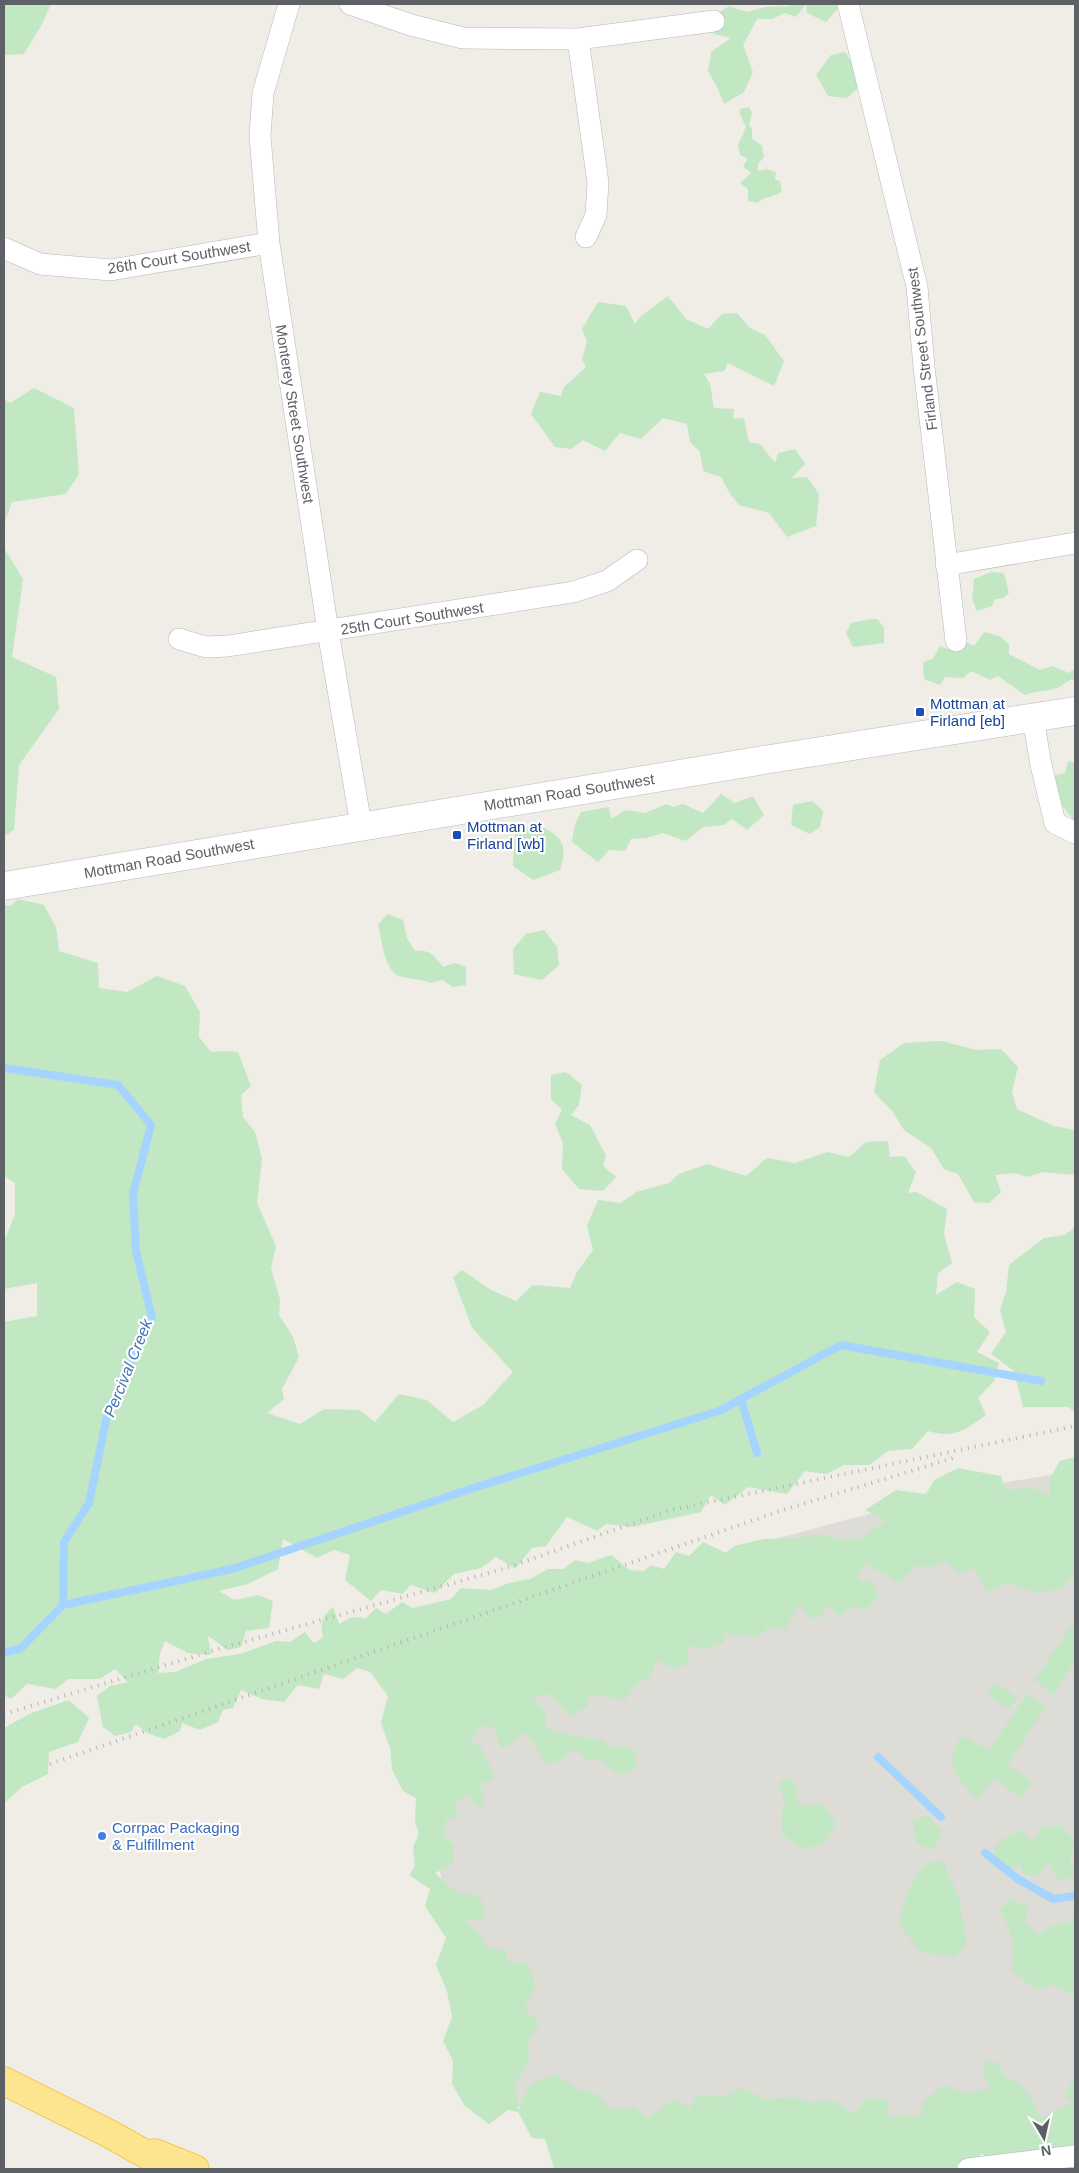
<svg xmlns="http://www.w3.org/2000/svg" width="1079" height="2173" font-family="Arial,sans-serif">
	<style>
		.industrial { fill: #dedcd7 }
		.green { fill: #c2e7c3 }
		.lines { fill: none; stroke-linecap: round; stroke-linejoin: round }
		.stream { stroke: #a5d5ff; stroke-width: 8 }
		.street-casing { stroke: #b5b7bc; stroke-width: 22 }
		.secondary-casing { stroke: #b6b9bf; stroke-width: 29 }
		.highway-casing { stroke: #f4af00; stroke-width: 29 }
		.street { stroke: #fff; stroke-width: 21 }
		.secondary { stroke: #fff; stroke-width: 28 }
		.highway { stroke: #fde48e; stroke-width: 28 }
		.rail { stroke: #b4b4b5; stroke-width: 4; stroke-dasharray: 1 6; stroke-linecap: butt }
		.transit-dot { fill: #1a4fb4; stroke: #fff; stroke-width: 2 }
		.shop-dot { fill: #3f7fe0; stroke: #fff; stroke-width: 2 }
		.labels { text-anchor: middle; dominant-baseline: central; stroke-width: 4.5; stroke-linejoin: round; paint-order: stroke }
		.street-label { font-size: 15px; fill: #5d6065; stroke: #fff }
		.transit-label { font-size: 15px; fill: #164399; stroke: #fff; text-anchor: start }
		.shop-label { font-size: 15px; fill: #366cbe; stroke: #fff; text-anchor: start }
		.water-label { font-size: 16px; font-style: italic; fill: #4175b2; stroke: #fff }
	</style>
	<rect width="100%" height="100%" fill="#efede5"/>
	<path class="industrial" d="M 1075,1471 L 1075,2127 L 634,2169 L 484,2088 L 397,1660 L 557,1597 L 959,1490 Z"/>
	<path class="green" d="M 4,4 L 51,4 L 41,26 L 24,54 L 4,55 Z
		M 791,4 L 842,4 L 826,22 L 807,13 L 806,4 L 796,17 L 785,13 L 772,19 L 757,19 L 743,45 L 753,72 L 744,92 L 724,104 L 718,89 L 708,71 L 711,52 L 731,38 L 714,34 L 711,18 L 729,6 L 747,12 L 765,7 L 790,6 Z
		M 845,52 L 858,71 L 858,88 L 847,98 L 828,96 L 816,75 L 831,55 Z
		M 749,107 L 752,113 L 749,125 L 752,129 L 752,138 L 762,146 L 764,157 L 758,164 L 758,171 L 766,169 L 776,172 L 775,180 L 780,181 L 782,191 C 774,198 765,196 757,203 L 748,201 L 748,189 L 740,183 L 751,173 L 743,166 L 748,159 L 740,155 L 738,145 L 746,127 L 739,112 L 740,109 Z
		M 668,296 L 686,319 L 708,329 L 722,314 L 737,313 L 750,328 L 765,335 L 784,361 L 774,386 L 728,363 L 724,371 L 704,374 L 710,384 L 714,408 L 734,409 L 733,419 L 744,418 L 749,442 L 760,444 L 775,463 L 778,453 L 795,449 L 805,464 L 792,478 L 807,477 L 819,494 L 816,526 L 787,537 L 769,513 L 739,505 L 730,494 L 721,477 L 703,471 L 700,452 L 690,442 L 687,424 L 663,418 L 641,439 L 620,433 L 605,451 L 583,440 L 571,449 L 555,447 L 531,414 L 540,392 L 561,396 L 564,387 L 586,367 L 582,360 L 587,341 L 582,329 L 598,302 L 626,306 L 635,324 L 641,316 Z
		M 34,388 L 74,408 L 79,474 L 66,494 L 12,502 L 4,525 L 4,399 L 10,403 Z
		M 4,548 L 23,579 L 12,657 L 56,677 L 59,709 L 19,765 L 14,830 L 4,836 Z
		M 991,572 L 1004,573 L 1009,593 L 1003,598 L 995,599 L 992,606 L 977,611 L 972,599 L 974,579 Z
		M 871,619 L 877,619 L 884,627 L 884,643 L 853,647 L 846,633 L 851,623 Z
		M 984,632 L 999,636 L 1009,644 L 1009,654 L 1040,670 L 1052,666 L 1068,673 L 1075,669 L 1075,679 C 1067,680 1064,685 1057,688 C 1047,692 1036,690 1025,695 L 998,676 L 990,680 L 971,671 L 963,678 L 945,677 L 940,685 L 924,679 L 923,662 L 933,659 L 940,646 L 950,650 L 963,641 L 974,646 Z
		M 1068,761 L 1075,763 L 1075,822 L 1054,795 L 1052,776 L 1065,773 Z
		M 721,794 L 735,803 L 753,796 L 764,815 L 747,830 L 732,819 L 724,825 L 703,827 L 686,841 L 662,833 L 647,838 L 631,839 L 625,851 L 609,850 L 598,862 L 572,842 L 575,824 L 581,812 L 609,807 L 611,819 L 626,810 L 645,813 L 667,804 L 673,807 L 683,804 L 703,813 Z
		M 812,801 L 823,811 L 820,827 L 810,834 L 791,825 L 793,805 Z
		M 537,824 C 561,837 569,842 560,870 L 533,880 L 513,866 L 515,834 Z
		M 18,899 L 44,905 L 56,927 L 59,951 L 98,963 L 99,988 L 127,992 L 157,976 L 185,986 L 200,1012 L 199,1037 L 211,1052 L 223,1051 L 238,1052 L 251,1086 L 241,1095 L 243,1117 L 255,1132 L 262,1159 L 257,1203 L 276,1246 L 271,1268 L 280,1300 L 279,1315 L 293,1337 L 299,1357 L 282,1389 L 284,1399 L 267,1413 L 300,1424 L 324,1409 L 359,1410 L 375,1422 L 399,1394 L 427,1400 L 453,1422 L 483,1405 L 513,1372 L 472,1328 L 453,1277 L 462,1270 L 491,1290 L 516,1301 L 533,1285 L 570,1288 L 577,1272 L 593,1250 L 587,1226 L 598,1200 L 621,1203 L 636,1192 L 669,1183 L 679,1174 L 707,1164 L 746,1176 L 767,1158 L 795,1163 L 827,1152 L 849,1157 L 866,1142 L 888,1141 L 890,1157 L 904,1156 L 916,1172 L 908,1193 L 916,1192 L 947,1209 L 944,1234 L 952,1263 L 938,1273 L 936,1295 L 957,1282 L 975,1289 L 974,1317 L 990,1332 L 977,1352 L 999,1363 L 994,1381 L 978,1398 L 986,1415 C 965,1430 954,1439 928,1431 L 912,1449 L 888,1451 L 869,1465 L 844,1465 L 827,1474 L 805,1471 L 787,1494 L 748,1487 L 725,1505 L 711,1495 L 701,1512 L 633,1527 L 606,1524 L 597,1531 L 567,1517 L 546,1546 L 532,1548 L 515,1569 L 496,1557 L 481,1568 L 454,1574 L 435,1593 L 410,1585 L 403,1594 L 381,1590 L 371,1601 L 345,1580 L 350,1555 L 334,1550 L 317,1558 L 283,1539 L 278,1569 L 248,1584 L 219,1591 L 234,1600 L 258,1595 L 273,1601 L 269,1628 L 246,1631 L 241,1647 L 228,1650 L 208,1636 L 211,1655 L 188,1653 L 165,1641 L 160,1653 L 158,1673 L 175,1672 L 206,1659 L 240,1654 L 276,1641 L 290,1642 L 305,1632 L 314,1643 L 323,1637 C 320,1623 322,1616 333,1607 L 339,1624 L 352,1617 L 366,1618 L 376,1608 L 386,1614 L 402,1602 L 413,1608 L 451,1599 L 461,1588 L 491,1590 L 509,1583 L 530,1579 L 548,1569 L 563,1569 L 575,1560 L 588,1563 L 611,1555 L 630,1570 L 644,1571 L 651,1565 L 664,1569 L 676,1552 L 689,1556 L 703,1542 L 726,1553 L 734,1546 L 764,1539 L 800,1538 L 816,1534 L 847,1541 L 862,1538 L 886,1520 L 865,1510 L 896,1490 L 926,1494 L 934,1480 L 958,1468 L 1001,1476 L 1005,1491 L 1031,1487 L 1050,1496 L 1049,1480 L 1060,1461 L 1075,1457 L 1075,1574 L 1061,1589 L 1035,1593 L 1008,1583 L 988,1592 L 973,1568 L 960,1573 L 944,1561 L 932,1567 L 916,1566 L 900,1583 L 880,1571 L 864,1564 L 858,1578 L 873,1583 L 878,1597 L 865,1610 L 856,1605 L 841,1616 L 824,1605 L 824,1616 L 811,1619 L 800,1604 L 785,1630 L 767,1628 L 759,1637 L 725,1634 L 724,1642 L 705,1650 L 687,1645 L 689,1662 L 676,1670 L 656,1660 L 650,1677 L 637,1684 L 625,1700 L 589,1694 L 588,1706 L 570,1716 L 550,1694 L 533,1697 L 546,1713 L 545,1728 C 564,1732 582,1740 601,1739 L 610,1748 L 617,1745 L 637,1752 L 634,1771 L 617,1774 L 601,1760 L 587,1760 L 576,1749 L 561,1760 L 546,1764 L 532,1740 L 523,1733 L 510,1745 L 501,1748 L 494,1729 L 481,1725 L 471,1741 L 483,1750 L 495,1777 L 480,1785 L 484,1800 L 480,1810 L 468,1794 L 456,1803 L 457,1818 L 446,1819 L 444,1835 L 454,1845 L 454,1864 L 435,1873 L 456,1892 L 480,1896 L 486,1918 L 466,1921 L 478,1932 L 487,1947 L 507,1951 L 507,1961 L 527,1964 L 536,1985 L 524,2008 L 540,2024 L 528,2040 L 529,2060 L 516,2084 L 518,2111 C 530,2083 527,2084 557,2075 L 576,2089 L 597,2094 L 611,2110 L 634,2107 L 649,2118 L 675,2099 L 690,2108 L 697,2095 L 724,2097 L 741,2088 L 765,2099 L 793,2097 L 813,2103 L 832,2100 L 854,2114 L 864,2100 L 887,2100 L 888,2117 L 925,2114 L 920,2105 L 944,2085 L 964,2093 L 991,2088 L 983,2074 L 984,2061 L 997,2062 L 1006,2078 C 1026,2082 1033,2100 1040,2118 L 1074,2102 L 1064,2096 L 1075,2075 L 1075,2169 L 999,2169 L 981,2153 L 975,2169 L 557,2169 L 554,2168 L 545,2139 L 532,2138 L 518,2112 L 508,2110 L 489,2124 L 465,2106 L 452,2084 L 453,2061 L 443,2041 L 452,2017 L 447,1991 L 436,1965 L 446,1938 L 425,1906 L 430,1889 L 409,1875 L 415,1866 L 413,1847 L 419,1834 L 415,1822 L 416,1798 L 403,1791 L 392,1769 L 390,1748 L 381,1723 L 388,1696 L 370,1672 L 357,1668 L 343,1679 L 324,1674 L 319,1689 L 298,1685 L 284,1702 L 262,1699 L 241,1690 L 233,1708 L 223,1710 L 218,1722 L 200,1730 L 182,1723 L 180,1731 L 164,1739 L 147,1733 L 136,1724 L 131,1732 L 115,1736 L 103,1727 L 97,1696 L 110,1686 L 128,1682 L 115,1669 L 100,1679 L 68,1679 L 56,1689 L 27,1684 L 11,1699 L 4,1695 L 4,1322 L 37,1316 L 37,1283 L 4,1289 L 4,1242 L 15,1214 L 15,1183 L 4,1176 L 4,905 L 10,906 Z
		M 387,914 L 403,920 L 407,938 L 415,951 C 430,949 435,956 443,967 L 455,963 L 466,967 L 466,985 L 453,987 L 442,980 L 430,983 C 420,978 410,980 399,976 C 384,969 382,940 378,925 Z
		M 544,930 L 557,947 L 559,965 L 542,980 L 514,974 L 513,949 L 526,934 Z
		M 942,1041 L 976,1050 L 1001,1049 L 1018,1067 L 1012,1092 L 1017,1109 L 1054,1126 L 1075,1130 L 1075,1175 L 1043,1172 L 1027,1177 L 1014,1173 L 995,1175 L 1001,1192 L 989,1203 L 974,1202 L 958,1174 L 944,1169 L 931,1148 L 904,1130 L 893,1112 L 874,1092 L 880,1060 L 904,1043 Z
		M 566,1072 L 582,1085 L 579,1105 L 571,1115 L 590,1125 L 606,1156 L 603,1166 L 616,1177 L 603,1191 L 579,1189 L 562,1169 L 563,1143 L 555,1124 L 562,1110 L 551,1099 L 551,1075 Z
		M 1075,1227 L 1075,1413 L 1069,1407 L 1023,1407 L 1014,1371 L 991,1354 L 1006,1332 L 1000,1310 L 1006,1292 L 1009,1265 L 1044,1238 L 1065,1235 Z
		M 1075,1620 L 1075,1661 L 1053,1695 L 1035,1680 Z
		M 994,1684 L 998,1684 L 1017,1698 L 1009,1709 L 991,1698 L 988,1694 Z
		M 1027,1694 L 1046,1706 L 1007,1765 L 1033,1781 L 1021,1798 L 994,1778 L 979,1797 L 974,1796 C 968,1789 960,1782 956,1774 C 949,1763 953,1745 962,1737 L 965,1737 L 989,1751 Z
		M 69,1700 L 89,1718 L 78,1742 L 49,1752 L 48,1774 L 22,1787 L 4,1803 L 4,1728 L 31,1713 Z
		M 791,1778 L 798,1790 L 795,1799 L 803,1806 L 823,1804 L 836,1823 L 824,1844 L 802,1849 L 782,1834 L 781,1815 L 786,1800 L 783,1798 L 779,1782 Z
		M 929,1815 L 942,1833 L 933,1849 L 917,1844 L 912,1821 Z
		M 1062,1826 L 1075,1841 L 1069,1860 L 1075,1867 L 1075,1876 L 1062,1881 L 1053,1873 L 1049,1862 L 1038,1877 L 1023,1874 L 1021,1864 L 1006,1874 L 992,1865 C 992,1842 1002,1840 1021,1830 L 1033,1842 L 1043,1827 Z
		M 943,1861 L 959,1898 L 967,1944 L 954,1957 L 921,1952 L 899,1925 C 903,1907 910,1874 927,1864 C 931,1862 938,1862 943,1861 Z
		M 1009,1899 L 1027,1906 L 1026,1923 L 1038,1935 L 1054,1925 L 1069,1923 L 1072,1916 L 1075,1916 L 1075,1996 L 1053,1985 L 1037,1990 L 1012,1971 C 1014,1947 1013,1931 999,1911 Z"/>
	<g class="lines">
		<path class="stream" d="M 4,1068 L 118,1085 L 151,1125 L 133,1194 L 136,1251 L 152,1318 L 108,1411 L 89,1503 L 64,1542 L 63,1605 L 20,1649 L 4,1652
			M 741,1399 L 757,1453
			M 63,1605 L 232,1569 L 470,1489 L 719,1411 L 841,1345 L 1041,1381
			M 878,1757 L 941,1817
			M 985,1853 L 1018,1879 L 1053,1899 L 1075,1896"/>
		<g class="street-casing">
			<path id="street" d="M 289,4 L 263,93 L 260,136 L 269,243 L 328,631 L 361,825
				M 350,4 L 411,25 L 463,38 L 578,39 L 714,21
				M 848,4 L 917,287 L 924,367 L 956,641
				M 578,39 L 598,183 L 596,215 L 586,237
				M 4,248 L 40,264 L 111,270 L 269,243
				M 946,565 L 1075,543
				M 179,639 L 206,647 L 228,646 L 573,592 L 607,581 L 637,560
				M 1033,718 L 1041,765 L 1055,823 L 1075,833
				M 968,2169 L 1075,2156"/>
		</g>
		<g class="secondary-casing">
			<path id="secondary" d="M 4,886 L 770,759 L 1075,711"/>
		</g>
		<g class="highway-casing">
			<path id="highway" d="M 4,2081 L 108,2133 L 172,2169
				M 155,2153 L 195,2169"/>
		</g>
		<use href="#street" class="street"/>
		<use href="#secondary" class="secondary"/>
		<use href="#highway" class="highway"/>
		<path class="rail" d="M 4,1714 L 212,1651 L 503,1569 L 671,1510 L 1075,1426
			M 50,1764 L 786,1509 L 957,1457"/>
	</g>
	<g class="transit-dot">
		<rect x="915" y="707" width="10" height="10" rx="2.5"/>
		<rect x="452" y="830" width="10" height="10" rx="2.5"/>
	</g>
	<circle class="shop-dot" cx="102" cy="1836" r="5"/>
	<g class="labels">
		<g class="street-label">
			<text transform="translate(179 257) rotate(-9)">26th Court Southwest</text>
			<text transform="translate(922 349) rotate(-97)">Firland Street Southwest</text>
			<text transform="translate(295 414) rotate(81)">Monterey Street Southwest</text>
			<text transform="translate(412 618) rotate(-9)">25th Court Southwest</text>
			<text transform="translate(569 792) rotate(-9)">Mottman Road Southwest</text>
			<text transform="translate(169 858) rotate(-10)">Mottman Road Southwest</text>
		</g>
		<g class="transit-label">
			<text x="930" y="703">Mottman at<tspan x="930" dy="17">Firland [eb]</tspan></text>
			<text x="467" y="826">Mottman at<tspan x="467" dy="17">Firland [wb]</tspan></text>
		</g>
		<g class="shop-label">
			<text x="112" y="1827">Corrpac Packaging<tspan x="112" dy="17">&amp; Fulfillment</tspan></text>
		</g>
		<g class="water-label">
			<text transform="translate(128 1368) rotate(-68)">Percival Creek</text>
		</g>
	</g>
	<rect width="1079" height="2173" fill="none" stroke="#5d6065" stroke-width="10"/>
	<g transform="translate(1044 2138) rotate(171)" stroke="#ffffff" stroke-width="4" paint-order="stroke">
	<path d="M0-4L9 19L0 12L-9 19Z" fill="#5d6065"/>
	<text y="-8" font-size="14" font-weight="bold" text-anchor="middle" fill="#5d6065">N</text>
	</g>
</svg>
